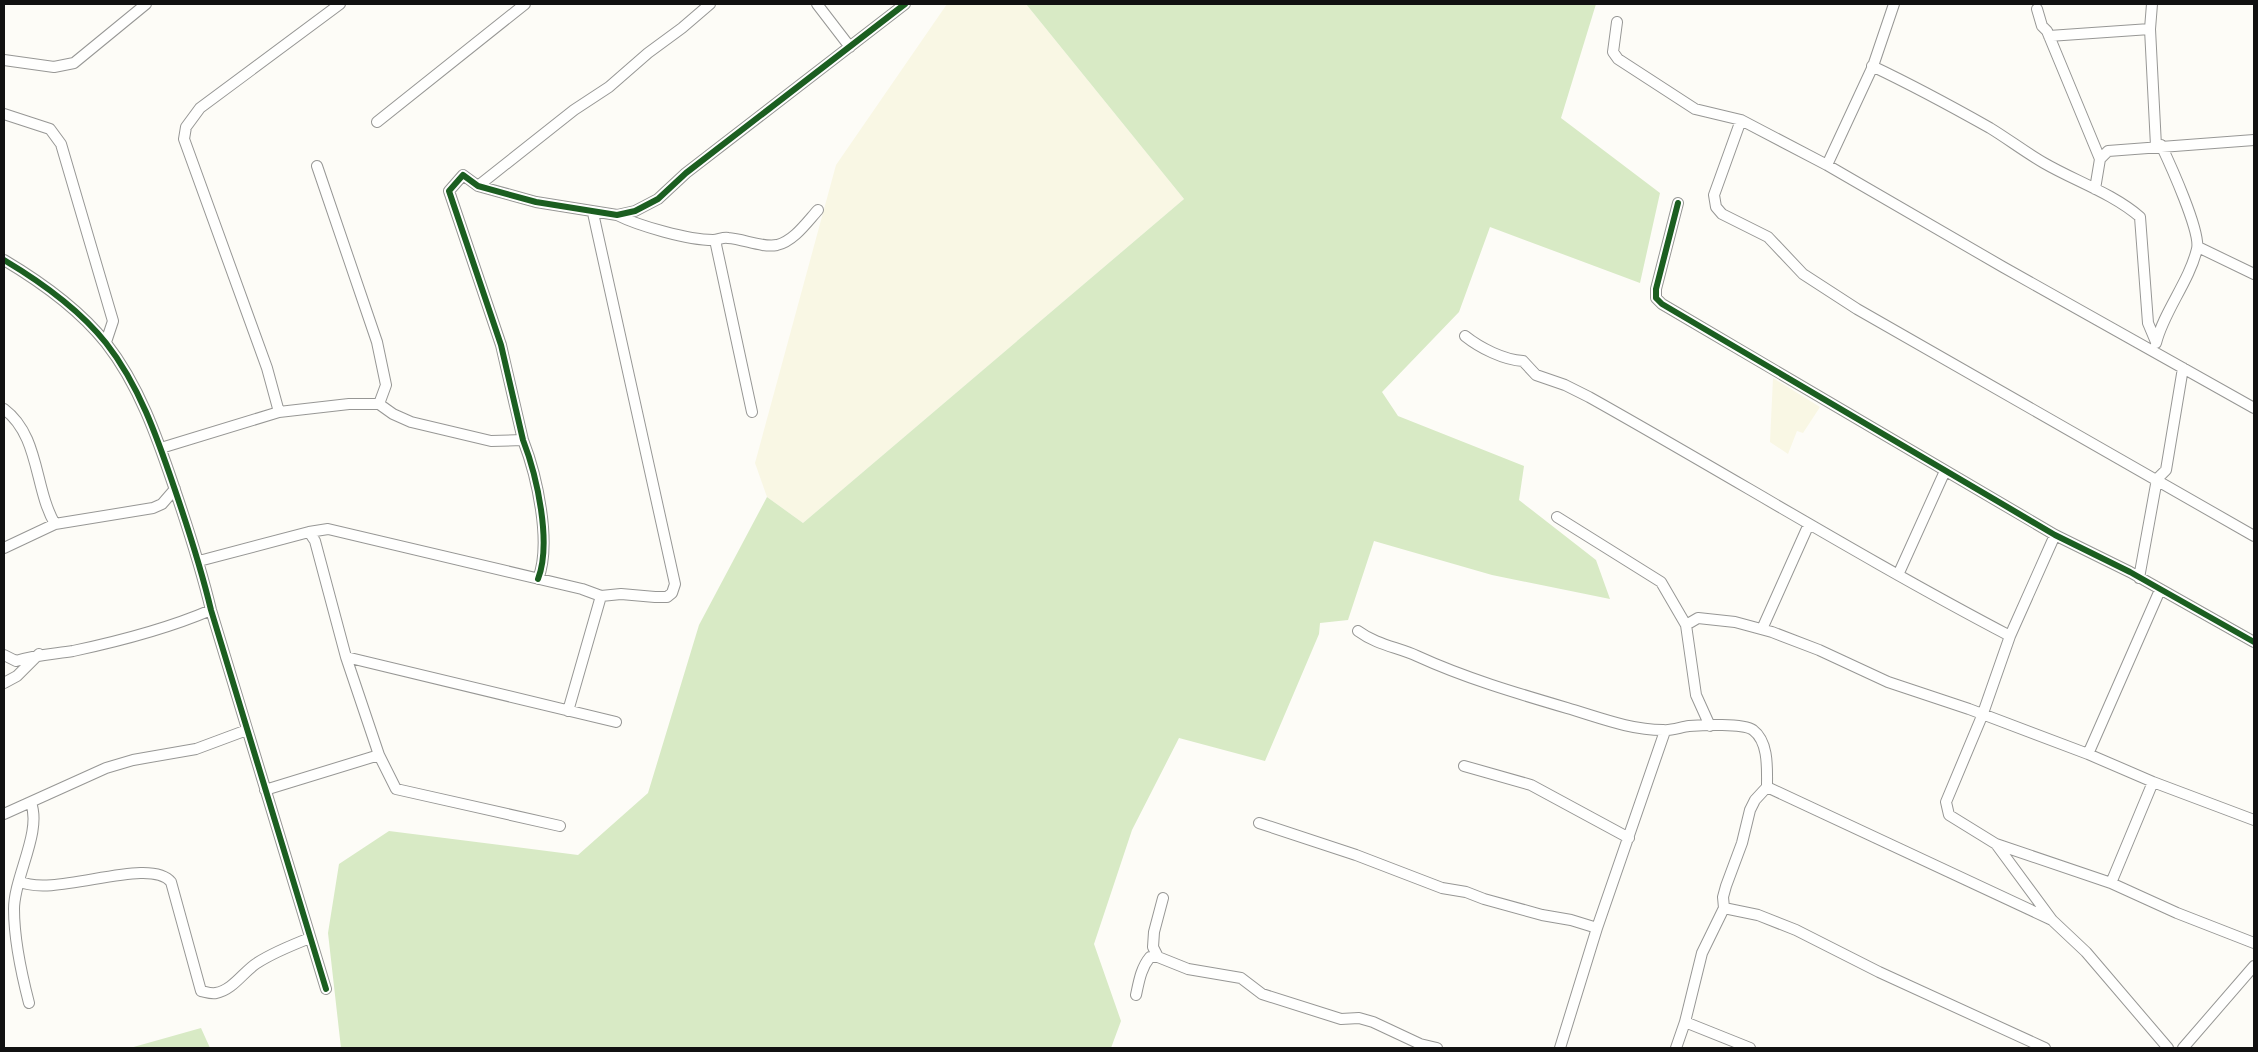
<svg xmlns="http://www.w3.org/2000/svg" width="2258" height="1052" font-family="'PT Serif',serif">
	<style>
		.farmland { fill: #f9f7e4 }
		.forest { fill: #d8eac5 }
		.lines { fill: none; stroke-linecap: round; stroke-linejoin: round }
		.minor-casing { stroke: #979795; stroke-width: 12 }
		.minor { stroke: #fffffe; stroke-width: 10 }
		.cycleway-casing { stroke: #fff; stroke-width: 9 }
		.cycleway { stroke: #1b5e20; stroke-width: 6 }
	</style>
	<rect width="100%" height="100%" fill="#fdfcf7"/>
	<path class="farmland" d="M 947,4 L 1026,4 L 1184,199 L 803,523 L 767,497 L 755,463 L 836,165 Z
		M 1773,378 L 1820,407 L 1803,433 L 1797,431 L 1788,454 L 1770,442 Z"/>
	<path class="forest" d="M 1026,4 L 1596,4 L 1561,118 L 1660,193 L 1640,283 L 1490,227 L 1459,312 L 1382,392 L 1398,416 L 1524,466 L 1519,500 L 1596,560 L 1610,599 L 1492,575 L 1374,541 L 1348,620 L 1320,623 L 1319,634 L 1265,761 L 1179,738 L 1132,830 L 1094,944 L 1121,1021 L 1111,1048 L 341,1048 L 328,933 L 339,864 L 389,831 L 578,855 L 648,793 L 699,625 L 767,497 L 803,523 L 1184,199 Z
		M 201,1028 L 210,1048 L 130,1048 Z"/>
	<g class="lines">
		<g class="minor-casing">
			<path id="minor" d="M 817,4 L 850,47
				M 2152,4 L 2150,29 L 2156,146
				M 2037,9 L 2042,26 L 2047,31 L 2100,159 L 2095,189
				M 1617,22 L 1613,52 L 1618,59 L 1695,109 L 1741,120 L 1827,165 L 2003,267 L 2254,408
				M 2049,36 L 2150,29
				M 4,60 L 54,67 L 74,63 L 146,4
				M 1872,66 C 1912,85 1951,106 1990,128 C 2008,139 2025,152 2044,163 C 2075,181 2112,193 2140,217 L 2148,323 L 2156,342
				M 4,114 L 50,129 L 61,144 L 113,321 L 106,342
				M 1741,120 L 1714,195 L 1716,207 L 1722,214 L 1768,237 L 1803,274 L 1857,309 L 2254,536
				M 377,122 L 525,4
				M 2100,159 L 2108,151 L 2254,140
				M 1827,165 L 1873,66 L 1894,4
				M 317,166 L 377,342 L 386,385 L 379,404
				M 478,186 L 574,110 L 609,87 L 648,53 L 682,28 L 710,4
				M 1678,203 L 1656,289 L 1656,298 L 1662,304 L 2055,535 L 2130,572 L 2254,642
				M 617,215 C 639,226 688,240 713,240 C 718,240 723,237 728,238 C 744,239 762,248 777,245 C 794,241 807,222 818,210
				M 715,240 L 752,412
				M 2198,247 L 2254,274
				M 4,260 C 41,282 79,309 106,343 C 139,385 157,437 174,487 C 188,528 201,568 211,610 L 326,989
				M 1465,336 C 1480,348 1504,360 1523,361 L 1536,375 L 1565,385 L 1589,397 C 1730,476 1867,561 2010,636
				M 2156,343 C 2164,311 2189,282 2197,249 C 2201,232 2170,164 2161,145
				M 4,409 C 40,436 34,488 55,524 L 4,548
				M 279,412 L 267,368 L 184,139 L 186,127 L 200,108 L 340,4
				M 161,448 L 279,412 L 349,404 L 379,404 L 393,414 L 411,422 L 491,441 L 523,440
				M 1557,517 L 1661,582 L 1686,625 L 1696,695 L 1710,726
				M 55,524 L 153,508 L 162,504 L 175,489
				M 309,532 L 315,541 L 346,657 L 379,755 L 396,789 L 560,826
				M 2055,535 L 2010,636 L 1982,716 L 1946,802 L 1949,815 L 1996,844 L 2111,883 L 2177,913 L 2254,943
				M 199,561 L 309,532 L 328,529 L 582,589 L 601,596 L 621,594 L 655,597 L 667,597 L 672,593 L 675,584 L 593,213
				M 1898,575 L 1945,471
				M 2139,578 L 2157,479 L 2166,470 L 2183,368
				M 538,579 C 552,543 537,476 523,440 L 501,345 L 449,191 L 463,175 L 478,186 L 536,202 L 617,215 L 635,211 L 658,199 L 686,173 L 905,4
				M 1686,625 L 1698,618 L 1735,622 L 1772,632 L 1819,650 L 1888,682 L 1969,709 L 2088,754 L 2153,782 L 2254,820
				M 1762,629 L 1809,524
				M 1358,631 C 1377,645 1397,647 1417,656 C 1465,678 1516,693 1567,708 C 1598,717 1630,730 1663,730 C 1671,731 1681,727 1689,726 C 1702,725 1743,723 1753,730 C 1769,742 1767,769 1767,787 L 1755,800 L 1750,810 L 1742,843 L 1726,886 L 1723,897 L 1724,908 L 1702,953 L 1685,1022 L 1676,1048
				M 4,655 L 16,661 C 35,655 54,654 73,651 C 120,641 167,629 211,610
				M 346,657 L 616,722
				M 4,683 L 17,676 L 39,654
				M 568,711 L 601,596
				M 2088,754 L 2160,590
				M 1464,766 L 1531,785 L 1629,838
				M 1767,787 L 2052,920
				M 265,790 L 379,755
				M 4,814 L 106,768 L 133,760 L 196,749 L 247,730
				M 1259,823 L 1356,855 L 1442,888 L 1466,892 L 1484,899 L 1542,915 L 1571,920 L 1597,928
				M 1996,844 L 2052,920 L 2086,952 L 2168,1048
				M 19,881 C 53,899 149,855 171,882 L 201,991 C 206,992 211,994 216,993 C 233,990 244,971 257,963 C 274,952 292,945 310,938
				M 2111,883 L 2153,782
				M 1163,898 L 1154,932 L 1153,947 L 1158,957 L 1188,969 L 1241,978 L 1262,994 L 1341,1019 L 1359,1018 L 1373,1022 L 1420,1044 L 1437,1048
				M 1724,908 L 1758,915 L 1796,930 L 1879,972 L 2045,1048
				M 1136,995 C 1139,981 1141,968 1150,957 L 1158,957
				M 29,1003 C 22,976 14,936 14,909 C 14,877 42,832 31,803
				M 1685,1022 L 1750,1048
				M 1560,1048 L 1597,928 L 1665,731
				M 2183,1048 L 2254,966"/>
		</g>
		<use href="#minor" class="minor"/>
		<g class="cycleway-casing">
			<path id="cycleway" d="M 1678,203 L 1656,289 L 1656,298 L 1662,304 L 2055,535 L 2130,572 L 2254,642
				M 4,260 C 41,282 79,309 106,343 C 139,385 157,437 174,487 C 188,528 201,568 211,610 L 326,989
				M 538,579 C 552,543 537,476 523,440 L 501,345 L 449,191 L 463,175 L 478,186 L 536,202 L 617,215 L 635,211 L 658,199 L 686,173 L 905,4"/>
		</g>
		<use href="#cycleway" class="cycleway"/>
	</g>
	<rect width="2258" height="1052" fill="none" stroke="#111111" stroke-width="10"/>
</svg>
